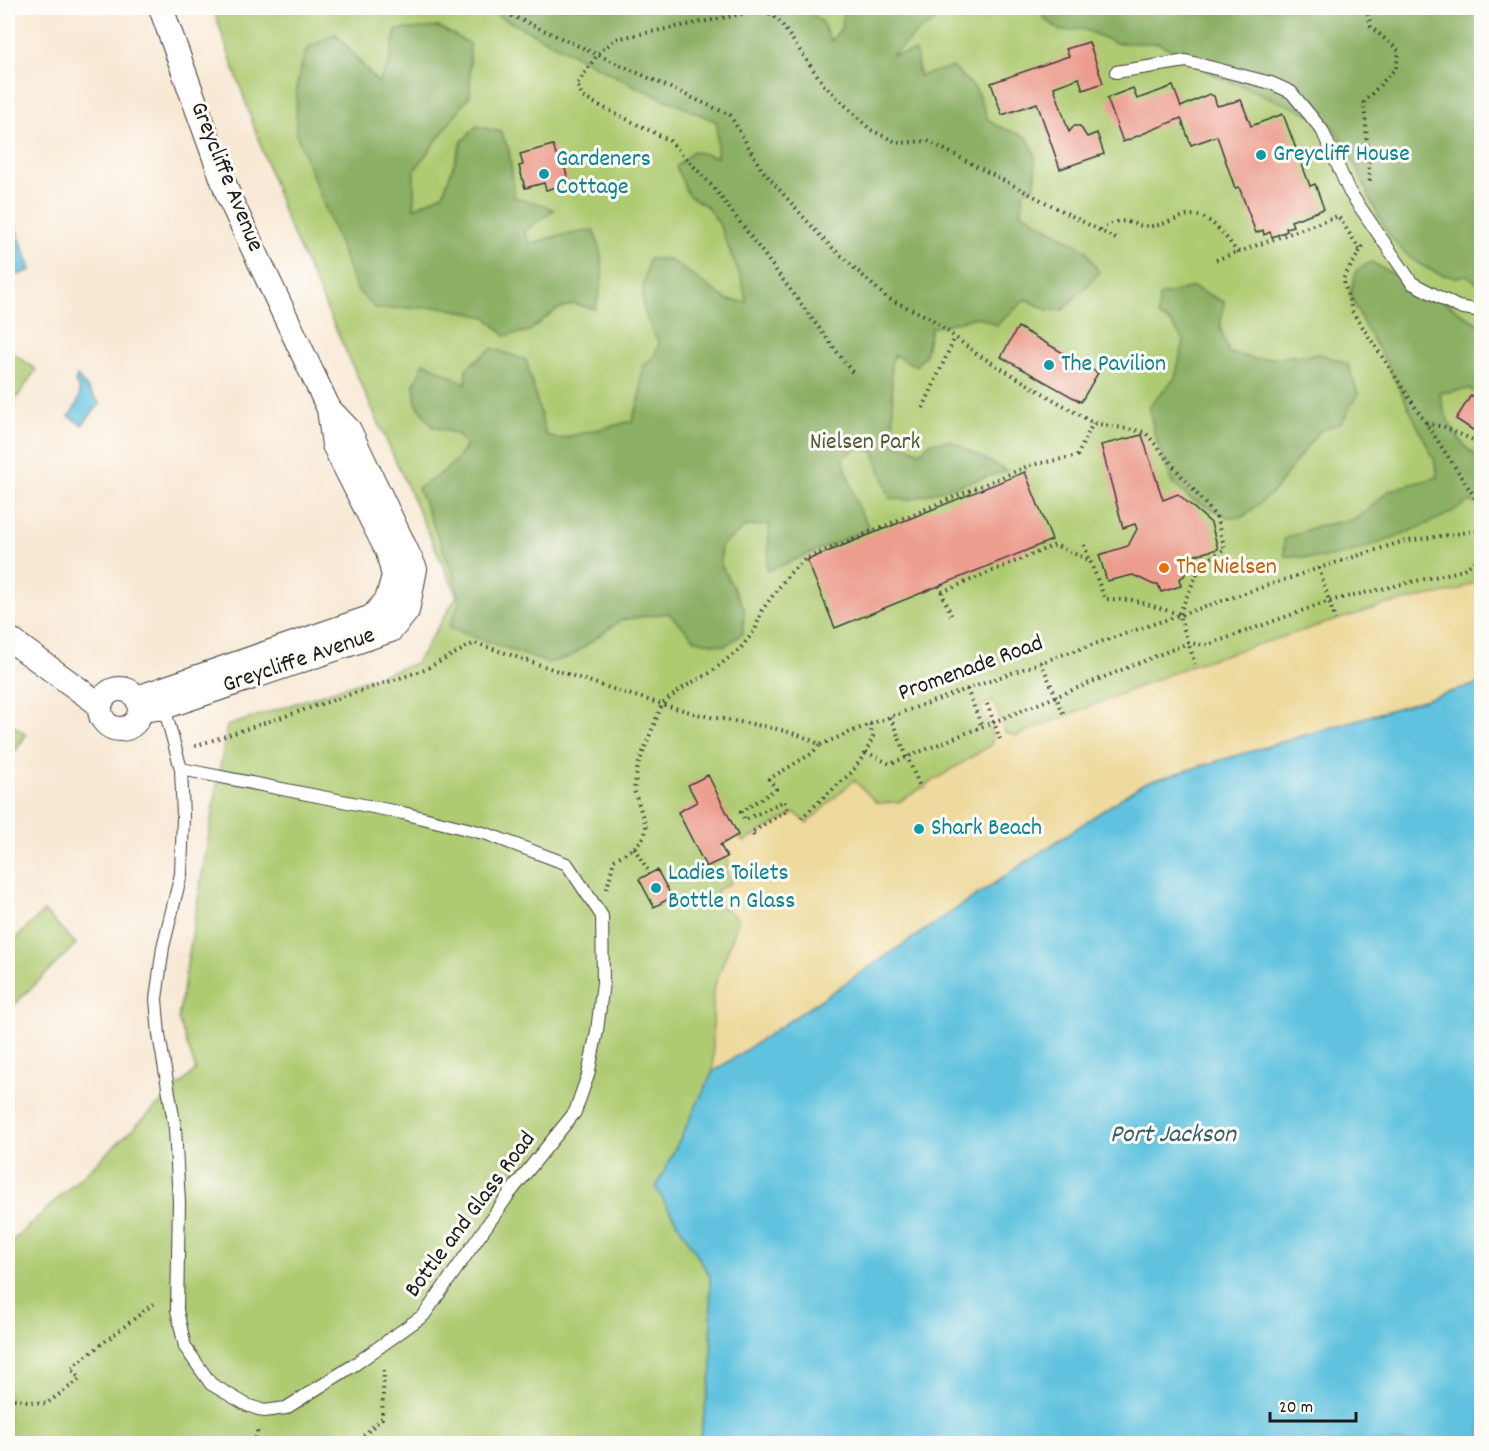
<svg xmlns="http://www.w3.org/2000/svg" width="1489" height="1451" font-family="Dekko,sans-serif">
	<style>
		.green { fill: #afcb72; stroke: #667447; stroke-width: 1.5 }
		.forest { fill: #8baf64; stroke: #546640; stroke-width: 1.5 }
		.sand { fill: #eeda9e; stroke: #857b5d; stroke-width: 1.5 }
		.water { fill: #60c2df; stroke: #3e6f7e; stroke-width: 1.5 }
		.building { fill: #ec9d8e }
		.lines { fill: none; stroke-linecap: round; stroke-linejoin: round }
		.lane-casing { stroke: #3d3b38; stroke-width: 14 }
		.street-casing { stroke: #3d3b38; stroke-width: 26 }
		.path { stroke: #3d3b38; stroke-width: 4; stroke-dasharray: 1.5 4.5; stroke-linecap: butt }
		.lane { stroke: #fff; stroke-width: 12 }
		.street { stroke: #fff; stroke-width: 24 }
		.culture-dot { fill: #0f9aa8; stroke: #fdfcf7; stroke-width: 2 }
		.food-dot { fill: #e8710a; stroke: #fdfcf7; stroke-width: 2 }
		.labels { text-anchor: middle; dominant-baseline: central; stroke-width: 6; stroke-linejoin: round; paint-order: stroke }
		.culture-label { font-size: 24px; fill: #0d838f; stroke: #fdfcf7; text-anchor: start }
		.street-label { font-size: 24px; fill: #1c1c1c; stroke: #fdfcf7 }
		.park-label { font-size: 24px; fill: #4f593a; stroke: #fdfcf7 }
		.food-label { font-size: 24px; fill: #c56008; stroke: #fdfcf7; text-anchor: start }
		.water-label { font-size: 26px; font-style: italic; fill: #375e6a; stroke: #fdfcf7 }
	</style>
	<rect width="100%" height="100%" fill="#fdfcf7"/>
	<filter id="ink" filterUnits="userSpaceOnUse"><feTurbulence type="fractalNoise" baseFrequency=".0167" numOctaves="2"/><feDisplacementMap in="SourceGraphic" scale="12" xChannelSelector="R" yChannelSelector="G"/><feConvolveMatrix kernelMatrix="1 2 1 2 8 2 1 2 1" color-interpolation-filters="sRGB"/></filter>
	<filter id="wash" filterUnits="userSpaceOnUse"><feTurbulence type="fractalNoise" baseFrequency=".008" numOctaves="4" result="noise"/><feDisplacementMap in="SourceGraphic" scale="24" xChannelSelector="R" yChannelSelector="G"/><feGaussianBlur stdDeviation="1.35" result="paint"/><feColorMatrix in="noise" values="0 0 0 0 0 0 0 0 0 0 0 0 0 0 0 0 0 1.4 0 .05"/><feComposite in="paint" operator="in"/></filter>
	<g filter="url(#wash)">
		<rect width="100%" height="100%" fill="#f8e8d4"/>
		<path class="green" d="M 213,8 L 1481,8 L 1481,683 L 1144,783 L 713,1072 L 656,1188 L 710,1276 L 712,1370 L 699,1443 L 8,1444 L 8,1245 L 196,1070 L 178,1019 L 227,726 L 416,663 L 457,596 L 286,219 Z
			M 8,349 L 36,370 L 8,410 Z
			M 8,722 L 26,735 L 8,762 Z
			M 44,911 L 76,944 L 8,1011 L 8,946 Z"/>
		<path class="forest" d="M 483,8 L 804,8 L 822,22 L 831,41 L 841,29 L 844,8 L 937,8 L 936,21 L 920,30 L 892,55 L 916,51 L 919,76 L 952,67 L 976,89 L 988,119 L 995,125 L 1028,138 L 1035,154 L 1035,185 L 1023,193 L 1022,213 L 1086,250 L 1099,273 L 1063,310 L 1047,310 L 1026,299 L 997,325 L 978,317 L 931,328 L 925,355 L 916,366 L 894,355 L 891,364 L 894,432 L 891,440 L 920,452 L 931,442 L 951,441 L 1007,471 L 908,500 L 890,498 L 874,452 L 858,447 L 843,458 L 857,506 L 870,529 L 767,571 L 770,525 L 747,526 L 721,546 L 721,565 L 744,608 L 743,633 L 725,646 L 696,640 L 668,613 L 621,620 L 570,657 L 548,663 L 449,628 L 460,601 L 453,573 L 418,488 C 438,476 455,466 466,445 L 457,434 L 432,426 L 416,403 L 414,385 L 424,362 L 466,384 L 466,368 L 492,348 L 526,360 L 546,435 L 559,439 L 632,421 L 640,398 L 642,367 L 654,356 L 659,343 C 638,307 640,299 649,259 L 669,259 L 728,300 L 747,302 L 742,281 L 718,222 L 706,206 L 688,195 L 676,167 L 693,151 L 717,157 L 717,122 L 637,87 Z
			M 1043,8 L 1481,8 L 1481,285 L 1466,275 C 1458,279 1444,276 1435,272 C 1368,245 1370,165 1327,121 L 1217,76 L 1159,43 L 1115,43 L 1083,29 L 1060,31 L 1044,18 Z
			M 439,27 L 470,44 L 470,95 L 414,171 L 414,208 L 443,194 L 462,141 L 477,126 L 501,132 L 509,150 L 515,198 L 541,204 L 554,210 L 524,231 L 530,244 L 556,236 L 594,230 C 605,264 605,276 595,309 L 573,304 L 556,310 L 529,331 L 505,336 L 486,317 L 442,307 L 376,309 L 357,290 L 296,133 L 297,83 L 307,48 L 336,34 L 378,83 L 388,67 L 396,30 Z
			M 1371,262 L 1443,301 L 1481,326 L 1481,395 L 1469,389 L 1440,393 C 1443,416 1459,448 1481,458 L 1481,506 L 1470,501 C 1442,521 1352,557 1318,558 C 1307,559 1296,556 1285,556 L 1284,539 L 1317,526 L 1356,519 L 1390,490 L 1438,477 L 1434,459 L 1385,360 L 1363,323 L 1350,293 L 1357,270 Z
			M 1193,287 L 1224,302 L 1220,327 L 1229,353 L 1255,359 L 1320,354 L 1348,364 L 1358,394 L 1342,422 L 1318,432 L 1274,491 L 1243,517 L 1228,517 L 1191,499 L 1172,483 L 1154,433 L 1149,406 L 1175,378 L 1184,341 L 1171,323 L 1158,316 L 1159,296 Z"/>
		<path class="sand" d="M 1481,579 L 1481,683 L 1144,783 L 713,1072 L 713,991 L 739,919 L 716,902 L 717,890 L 731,883 L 725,868 L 730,865 L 720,845 L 738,835 L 743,842 L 795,813 L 807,823 L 854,780 L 877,803 L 899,802 L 991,745 L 993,737 L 981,706 L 993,701 L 1005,732 L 1016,736 L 1195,664 L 1388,604 L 1456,591 Z"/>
		<path class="water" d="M 14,222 L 31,270 L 17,275 L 8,248 L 8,225 Z
			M 77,376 L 100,404 L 82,425 L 69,416 C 77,405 85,394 75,382 Z
			M 1481,683 L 1481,1443 L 699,1443 L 712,1370 L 710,1276 L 656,1188 L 713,1072 L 1144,783 Z"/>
		<g id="blocks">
			<path class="building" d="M 1089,42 L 1103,83 L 1083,90 L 1079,78 L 1054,87 L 1069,132 L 1074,126 L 1080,126 L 1087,137 L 1097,133 L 1104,154 L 1060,169 L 1037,103 L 1002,115 L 991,83 L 1069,56 L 1066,49 Z
				M 1173,86 L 1181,107 L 1209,94 L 1214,96 L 1217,106 L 1241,100 L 1251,126 L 1283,114 L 1310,186 L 1315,184 L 1324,209 L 1291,221 L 1293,226 L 1286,228 L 1287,231 L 1272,237 L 1270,232 L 1264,235 L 1263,230 L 1256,233 L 1239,187 L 1235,188 L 1217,136 L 1191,145 L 1181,118 L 1123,142 L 1107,98 L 1133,88 L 1137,99 Z
				M 553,145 L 556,155 L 561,154 L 569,183 L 546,190 L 544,183 L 525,188 L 519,166 L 523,165 L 520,154 Z
				M 1018,327 L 1098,373 L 1081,402 L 1001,357 Z
				M 1471,395 L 1482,402 L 1482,436 L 1456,419 Z
				M 1142,435 L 1163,500 L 1178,494 L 1211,523 L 1218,549 L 1195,555 L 1184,576 L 1179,579 L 1181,586 L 1161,592 L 1158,584 L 1154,585 L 1133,575 L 1107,581 L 1099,555 L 1128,546 L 1137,529 L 1135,524 L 1123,528 L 1101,445 Z
				M 1025,472 L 1052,540 L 835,628 L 807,560 Z
				M 708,775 L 738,835 L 720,845 L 727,857 L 706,867 L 678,812 L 697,802 L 688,785 Z
				M 657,870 L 672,897 L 654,907 L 639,879 Z"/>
		</g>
	</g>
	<g filter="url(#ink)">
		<use href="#blocks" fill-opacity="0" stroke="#3d3b38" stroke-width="1.5"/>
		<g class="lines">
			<g class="lane-casing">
				<path id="lane" d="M 1116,72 L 1186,61 L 1271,83 L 1291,92 L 1322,130 L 1349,191 L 1412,283 L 1458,307 L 1482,311
					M 164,707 L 181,769 L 183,817 L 181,874 L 163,947 L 156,999 L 159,1035 L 175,1128 L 179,1202 L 177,1310 L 185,1347 L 211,1384 L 247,1405 L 264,1411 L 286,1408 L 354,1365 L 424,1315 L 509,1194 L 575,1112 L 588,1075 L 597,1031 L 603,982 L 602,916 L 567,864 L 487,834 L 403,813 L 181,769"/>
			</g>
			<g class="street-casing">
				<path id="street" d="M 8,638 L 100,705
					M100 709a20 20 0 1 1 40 0a20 20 0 1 1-40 0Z
					M 137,698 L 372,617 L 387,600 L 394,576 L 388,552 L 334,445 L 329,409 L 229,197 L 161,8
					M 140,710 L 164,707 L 391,630 L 407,611 L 415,569 L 349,430 L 329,409"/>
			</g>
			<path class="path" d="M 495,8 L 730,115 L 762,170 L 823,239 L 887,298 L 930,318 L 977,354 L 1093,423 L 1145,432 L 1216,517 L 1225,549 L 1202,563 L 1179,614
				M 1367,8 L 1371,27 L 1399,51 L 1396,68 L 1364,102 L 1370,184
				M 1100,230 C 1124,212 1131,228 1152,226 C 1168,225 1186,210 1202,217 C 1217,223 1228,240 1238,253
				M 1363,246 L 1343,279 L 1352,311 L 1478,502 L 1478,528
				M 1216,260 L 1338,216 L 1360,250
				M 852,372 L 715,189 L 669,140 L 582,97 L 577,84 L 598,54 L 615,39 L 763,10 L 778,19 L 824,85 L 871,130 L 898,143 L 928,141 L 1118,240
				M 923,408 L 955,337
				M 1426,423 L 1444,427 L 1482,444
				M 1084,545 L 1105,599 L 1133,600 L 1179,614 L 1195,664
				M 1319,568 L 1335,620
				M 939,586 L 952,617
				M 942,592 L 1055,545 L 1089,560
				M 1041,662 L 1065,717
				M 967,689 L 982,727
				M 987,704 L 1000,739
				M 890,717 L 921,789
				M 870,724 L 873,737 L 866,752 L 890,764 L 1188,643 L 1208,645 L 1329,601 L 1460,571 L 1475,562 L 1482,554
				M 195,746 L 424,670 L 475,643 C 548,667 622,694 697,714 C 734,723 790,726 820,745 L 870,724 L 1059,656 L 1319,568 L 1401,542 L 1482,530
				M 801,818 L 852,772 L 866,752
				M 754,836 L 752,832 L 788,810 L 784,801 L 745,820 L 741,812 L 776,789 L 769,779 L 811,754 L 820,745
				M 634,848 L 649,872
				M 607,889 L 614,860 L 634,848 L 645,836 L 646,826 L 634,790 L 638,765 L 662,704 L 684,687 L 710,673 L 740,649 L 755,630 L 762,610 L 789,574 L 805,559 L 1031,465 L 1077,456 L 1093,423
				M 8,1398 L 46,1404 L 80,1379 L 71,1368 L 157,1301
				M 254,1444 L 258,1429
				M 355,1444 L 382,1418 L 384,1369"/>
			<use href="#lane" class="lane"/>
			<use href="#street" class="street"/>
		</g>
	</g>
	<g class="culture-dot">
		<circle cx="1261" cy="155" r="6"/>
		<circle cx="544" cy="174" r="6"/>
		<circle cx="1049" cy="365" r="6"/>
		<circle cx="919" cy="829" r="6"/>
		<circle cx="656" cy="888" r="6"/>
	</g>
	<circle class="food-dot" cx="1164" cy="568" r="6"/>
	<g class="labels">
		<g class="culture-label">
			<text x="1273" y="155">Greycliff House</text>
			<text x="556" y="160">Gardeners<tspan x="556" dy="28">Cottage</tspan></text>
			<text x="1061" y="365">The Pavilion</text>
			<text x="931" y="829">Shark Beach</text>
			<text x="668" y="874">Ladies Toilets<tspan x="668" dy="28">Bottle n Glass</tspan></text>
		</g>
		<g class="street-label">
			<text transform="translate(226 177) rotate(68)">Greycliffe Avenue</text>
			<text transform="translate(299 661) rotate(-19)">Greycliffe Avenue</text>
			<text transform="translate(971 669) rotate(-20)">Promenade Road</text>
			<text transform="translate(471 1215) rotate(-53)">Bottle and Glass Road</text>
		</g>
		<g class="park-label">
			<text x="865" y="443">Nielsen Park</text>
		</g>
		<g class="food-label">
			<text x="1176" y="568">The Nielsen</text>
		</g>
		<g class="water-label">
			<text x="1173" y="1135">Port Jackson</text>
		</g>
	</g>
	<rect width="1489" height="1451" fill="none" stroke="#fdfcf7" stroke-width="30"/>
	<path d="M1270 1412v9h86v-9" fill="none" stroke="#1c1c1c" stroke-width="3"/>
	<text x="1279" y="1412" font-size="18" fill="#1c1c1c" stroke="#fdfcf7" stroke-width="4.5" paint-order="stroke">20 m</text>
</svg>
